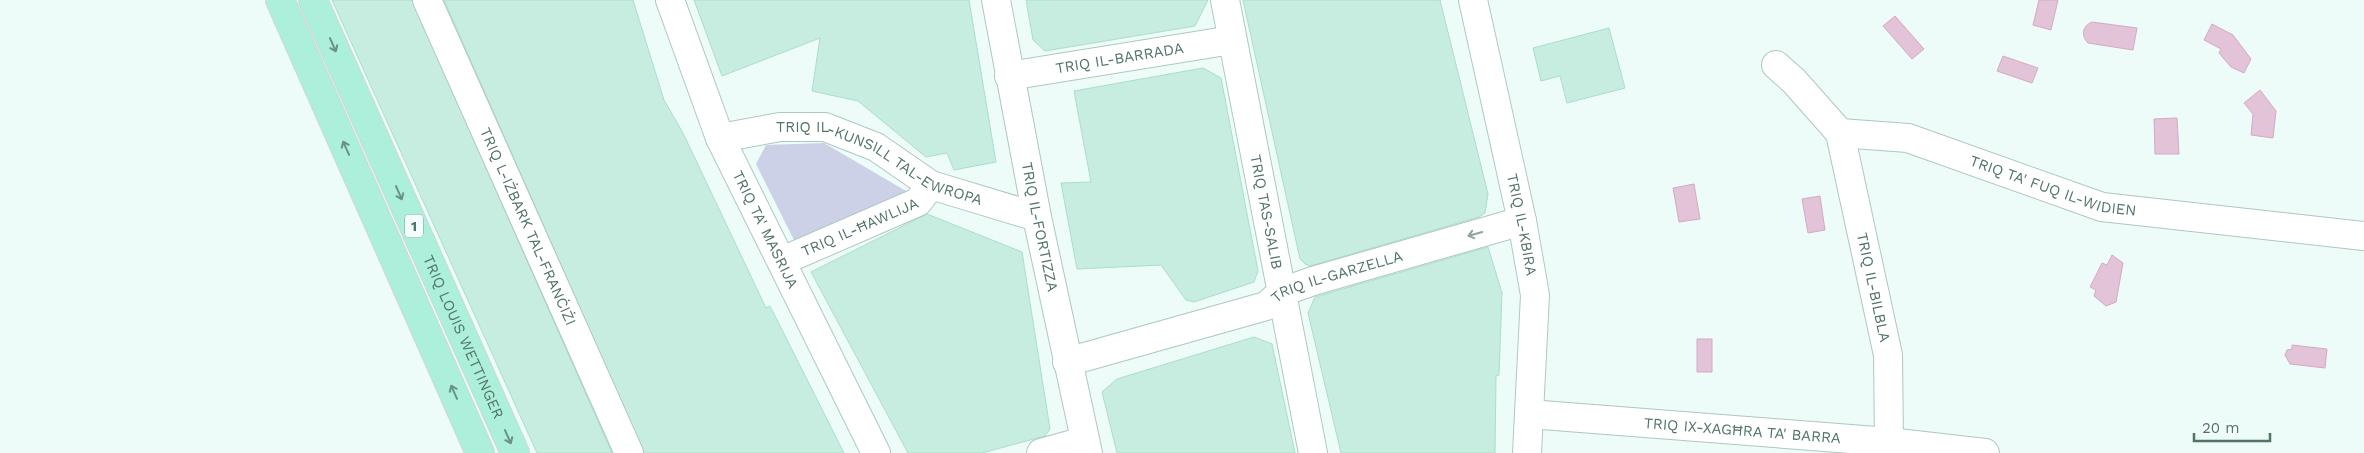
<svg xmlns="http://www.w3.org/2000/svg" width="2364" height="453" font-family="'Work Sans',sans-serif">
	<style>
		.green { fill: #ccd1e8 }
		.water { fill: #e3c3d7; stroke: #d4aac3 }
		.building { fill: #c7ede0; stroke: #aadeca }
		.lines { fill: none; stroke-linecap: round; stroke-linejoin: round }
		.minor-casing { stroke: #aec8c0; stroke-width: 30 }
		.secondary-casing { stroke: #accbc0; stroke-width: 30 }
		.trunk-casing { stroke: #cfd8d4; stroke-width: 30 }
		.minor { stroke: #fff; stroke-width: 28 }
		.secondary { stroke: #fff; stroke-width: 28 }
		.trunk { stroke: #acefda; stroke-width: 28 }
		.oneway { stroke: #689383 }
		.oneway2 { stroke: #8fa59c }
		.labels { text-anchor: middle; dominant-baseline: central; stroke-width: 4; stroke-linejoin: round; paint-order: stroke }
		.shield { fill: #f3fefc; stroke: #829d93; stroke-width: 1 }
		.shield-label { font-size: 14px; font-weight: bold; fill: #527466 }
		.street-label { font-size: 15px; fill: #527466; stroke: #f3fefc }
	</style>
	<rect width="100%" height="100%" fill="#edfbf9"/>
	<path class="green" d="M 824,143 L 906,191 L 882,213 L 799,250 L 756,164 L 766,145 Z"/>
	<path class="water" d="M 2039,0 L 2058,0 L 2051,30 L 2033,25 Z
		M 1895,16 L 1924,49 L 1912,59 L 1883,26 Z
		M 2092,22 L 2137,28 L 2133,50 L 2088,43 C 2081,36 2082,26 2092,22 Z
		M 2212,24 L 2233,35 L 2251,59 L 2244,73 L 2231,67 L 2219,53 L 2221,49 L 2204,40 Z
		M 2003,56 L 2038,68 L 2032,83 L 1997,71 Z
		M 2260,90 L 2276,111 L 2273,138 L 2251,135 L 2253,114 L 2244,103 Z
		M 2177,118 L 2179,154 L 2155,154 L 2154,119 Z
		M 1694,184 L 1700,219 L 1679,222 L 1673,188 Z
		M 1820,196 L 1825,230 L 1808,233 L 1802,199 Z
		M 2112,255 L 2123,263 L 2116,302 L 2106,306 L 2094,296 L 2096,290 L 2090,287 L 2102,263 L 2107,265 Z
		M 1697,339 L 1712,339 L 1712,372 L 1697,372 Z
		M 2292,345 L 2327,349 L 2325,368 L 2290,364 L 2285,355 L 2287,350 L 2292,349 Z"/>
	<path class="building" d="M 332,0 L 412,0 L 612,453 L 537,453 Z
		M 444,0 L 633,0 L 664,100 L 683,133 L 766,308 L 770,306 L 844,453 L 644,453 Z
		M 694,0 L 969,0 L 996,162 L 954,170 L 947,153 L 926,157 L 858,101 L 812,91 L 820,38 L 722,76 Z
		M 1026,0 L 1208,0 L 1195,26 L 1045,51 L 1033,40 Z
		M 1243,0 L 1440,0 L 1488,194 L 1485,213 L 1479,217 L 1310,266 L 1305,264 L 1300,259 Z
		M 1609,28 L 1625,88 L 1567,103 L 1560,76 L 1541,81 L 1533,48 Z
		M 1203,68 L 1221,78 L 1258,271 L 1254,282 L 1194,302 L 1186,300 L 1161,265 L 1077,269 L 1061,183 L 1091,182 L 1074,91 Z
		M 927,214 L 1022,252 L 1050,429 L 1045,436 L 982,453 L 908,453 L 811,272 Z
		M 1488,247 L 1502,293 L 1499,375 L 1496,376 L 1495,453 L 1341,453 L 1308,313 L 1315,297 Z
		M 1254,337 L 1272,344 L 1295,453 L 1117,453 L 1102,392 L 1117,379 Z"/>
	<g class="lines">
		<g class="minor-casing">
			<g id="minor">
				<path id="s1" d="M 427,0 L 629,453"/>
				<path id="s2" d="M 670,0 L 720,138 L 876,453"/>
				<path id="s3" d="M 996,0 L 1037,217 L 1088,453"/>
				<path id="s4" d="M 1225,0 L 1313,453"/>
				<path id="s5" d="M 1776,65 L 1794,81 L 1840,133 L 1908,138 L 2102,207 L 2364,236"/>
				<path id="s6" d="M 1009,76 L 1232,40"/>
				<path id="s7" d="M 1840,133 L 1888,355 L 1889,442"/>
				<path id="s8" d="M 720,138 L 780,127 L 825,127 L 876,147 L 931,185 L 1037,217"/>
				<path id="s9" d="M 782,261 L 918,202 L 931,185"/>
				<path id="s10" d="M 1067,362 L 1266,306 L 1282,292 L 1313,281 L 1522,221"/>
				<path id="s11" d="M 1529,414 L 1889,442 L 1985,453"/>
				<path d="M 1041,453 L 1084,441"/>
			</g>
		</g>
		<g class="secondary-casing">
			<g id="secondary">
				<path id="s12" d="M 1473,0 L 1522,221 L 1535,295 L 1527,453"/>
			</g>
		</g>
		<g class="trunk-casing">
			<g id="trunk">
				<path d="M 280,0 L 480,453"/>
				<path id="s13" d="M 313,0 L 515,453"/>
			</g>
		</g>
		<use href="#minor" class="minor"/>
		<use href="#secondary" class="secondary"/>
		<use href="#trunk" class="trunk"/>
	</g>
	<defs><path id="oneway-shaft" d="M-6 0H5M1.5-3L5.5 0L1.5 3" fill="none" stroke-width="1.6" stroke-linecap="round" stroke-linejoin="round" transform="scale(1.25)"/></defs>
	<g class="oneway">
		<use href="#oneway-shaft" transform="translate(333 45) rotate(66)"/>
		<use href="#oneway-shaft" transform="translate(346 148) rotate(-114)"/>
		<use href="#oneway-shaft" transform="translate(399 193) rotate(66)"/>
		<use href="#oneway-shaft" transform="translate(454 392) rotate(-114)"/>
		<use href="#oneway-shaft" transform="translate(508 437) rotate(66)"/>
	</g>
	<use class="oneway2" href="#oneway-shaft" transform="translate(1475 234) rotate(164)"/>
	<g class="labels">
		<rect class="shield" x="405" y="214.5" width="18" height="23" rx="4"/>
		<g class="shield-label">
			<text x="414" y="226">1</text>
		</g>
		<g class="street-label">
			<text stroke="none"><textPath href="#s6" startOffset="112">TRIQ IL-BARRADA</textPath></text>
			<text stroke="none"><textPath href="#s8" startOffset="169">TRIQ IL-KUNSILL TAL-EWROPA</textPath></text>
			<text stroke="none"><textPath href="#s5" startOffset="315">TRIQ TA' FUQ IL-WIDIEN</textPath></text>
			<text stroke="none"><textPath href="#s4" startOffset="216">TRIQ TAS-SALIB</textPath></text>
			<text stroke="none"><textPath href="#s12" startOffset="230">TRIQ IL-KBIRA</textPath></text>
			<text stroke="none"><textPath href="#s1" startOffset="248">TRIQ L-IŻBARK TAL-FRANĊIŻI</textPath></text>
			<text stroke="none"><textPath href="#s9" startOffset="85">TRIQ IL-ĦAWLIJA</textPath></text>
			<text stroke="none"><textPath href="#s3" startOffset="231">TRIQ IL-FORTIZZA</textPath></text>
			<text stroke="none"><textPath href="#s2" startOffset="249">TRIQ TA' MASRIJA</textPath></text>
			<text stroke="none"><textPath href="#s10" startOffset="285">TRIQ IL-GARZELLA</textPath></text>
			<text stroke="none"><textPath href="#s7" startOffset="158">TRIQ IL-BILBLA</textPath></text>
			<text stroke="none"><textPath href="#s13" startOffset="369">TRIQ LOUIS WETTINGER</textPath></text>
			<text stroke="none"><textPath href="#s11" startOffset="214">TRIQ IX-XAGĦRA TA' BARRA</textPath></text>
		</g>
	</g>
	<path d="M2194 433v8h76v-8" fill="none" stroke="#527466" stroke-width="2.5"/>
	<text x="2202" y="433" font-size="15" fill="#527466" stroke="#f3fefc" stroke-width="4" paint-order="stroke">20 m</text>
</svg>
